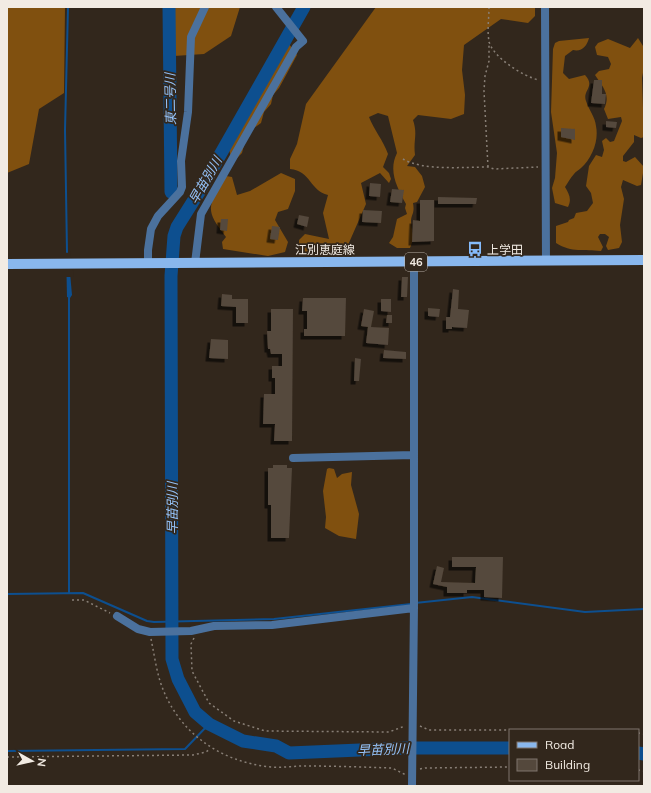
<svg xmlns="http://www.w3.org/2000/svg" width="651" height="793" font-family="Mulish,'Noto Sans JP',sans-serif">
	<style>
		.forest { fill: #80500f }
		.water { fill: #0d4f8f }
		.pier { fill: #32271c }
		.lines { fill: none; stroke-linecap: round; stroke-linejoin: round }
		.stream { stroke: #0d4f8f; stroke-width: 2 }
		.river { stroke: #0d4f8f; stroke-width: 13 }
		.building { fill: #54483c; filter: url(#shadow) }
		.path { stroke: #887f76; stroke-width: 1.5; stroke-dasharray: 2 3; stroke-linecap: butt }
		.minor { stroke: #4b719d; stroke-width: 8 }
		.major { stroke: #89b7ed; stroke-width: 10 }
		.labels { text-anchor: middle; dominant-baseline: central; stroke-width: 3.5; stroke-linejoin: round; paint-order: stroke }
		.shield { fill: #32271c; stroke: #b8b0a7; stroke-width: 1 }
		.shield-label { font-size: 11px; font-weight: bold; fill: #f2ebe3 }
		.street-label { font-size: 12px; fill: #f2ebe3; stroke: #32271c }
		.poi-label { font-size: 12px; fill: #f2ebe3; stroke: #32271c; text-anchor: start }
		.water-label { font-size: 13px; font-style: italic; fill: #94c2f8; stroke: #32271c }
	</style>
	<defs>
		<filter id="shadow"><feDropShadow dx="-3.5" dy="3.5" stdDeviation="0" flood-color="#0009"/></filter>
	</defs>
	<rect width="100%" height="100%" fill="#32271c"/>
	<path class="forest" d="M 7,7 L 65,7 L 64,93 L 39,109 L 29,164 L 7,173 Z
		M 170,7 L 240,7 L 231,36 L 204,54 L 174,56 Z
		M 376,7 L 535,7 L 535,16 L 528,23 L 501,19 L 464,45 L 462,70 L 465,95 L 464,114 L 451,119 L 418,115 L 413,120 C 418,135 413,140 415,155 L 407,166 L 415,167 L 422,176 L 425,187 L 417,202 L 413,203 C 415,214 411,214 411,222 C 412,234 415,236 410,248 L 397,248 L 389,243 L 393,237 L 397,219 L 407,214 L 405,208 L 406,204 C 397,187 388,171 397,153 L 388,116 L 378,113 L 369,117 C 374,130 383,140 388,154 L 383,167 L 389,173 L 391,179 L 389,183 L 380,173 L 361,183 L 366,204 L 348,245 L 344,251 L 299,252 L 299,240 L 305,234 L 329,239 L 323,213 L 328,195 C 310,191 311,171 290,169 L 290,159 L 297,144 L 306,104 Z
		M 288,38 L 289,44 L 297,55 L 279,88 L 273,95 L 271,104 L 264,112 L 261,123 L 247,133 L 242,153 L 237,158 L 231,157 L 226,138 L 284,40 Z
		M 589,38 C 587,46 582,52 573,50 L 565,56 L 563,73 L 569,79 L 585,75 C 596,87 582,90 586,101 C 589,110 595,117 596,126 C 599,141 592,158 581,168 C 579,170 575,172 574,174 C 570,178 568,183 565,187 C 569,194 572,199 568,207 L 555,203 L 552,188 L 555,178 L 557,153 L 551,112 L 553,49 L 555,43 L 559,41 Z
		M 638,38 L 643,46 L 644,67 L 642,78 L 644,137 L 641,138 L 634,135 L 634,142 L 623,156 L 623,161 L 626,162 L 635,157 L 644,167 L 641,185 L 637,186 L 623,180 L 621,187 L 624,199 L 620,225 L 622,242 L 619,248 L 608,250 L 606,246 L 609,237 L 605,234 L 600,234 L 598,237 L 603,247 L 601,251 C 584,249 572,253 556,243 L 556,226 L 568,222 L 569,220 L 574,218 L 576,213 L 587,211 L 593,203 L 591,193 L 586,186 L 589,166 L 596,155 L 602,157 L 604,150 L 602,141 L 606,138 L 610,142 L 614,141 L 622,121 L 621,117 L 608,119 L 604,109 C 611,95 603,87 595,75 L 599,71 L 609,69 L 611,64 L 608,57 L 597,55 L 595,47 L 598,43 L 608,39 L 630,48 Z
		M 281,173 L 295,179 L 295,191 L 288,209 L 278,212 L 275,220 L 288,242 L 285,252 L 268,256 L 223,249 L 222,242 L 226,237 C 203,208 209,206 226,176 L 232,177 L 237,195 L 250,191 Z
		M 329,468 L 334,469 L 337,478 L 342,474 L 352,472 L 351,485 L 359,514 L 356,539 L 339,536 L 325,528 L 326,517 L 323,491 L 327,469 Z"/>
	<path class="water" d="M 66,250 L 68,250 L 72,295 L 70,298 L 67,297 Z"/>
	<path class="pier" d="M 64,250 L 70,251 L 74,277 L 64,277 Z"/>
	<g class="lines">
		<path class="stream" d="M 67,252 L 65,130 L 68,7
			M 69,296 L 69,593
			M 7,594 L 83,593 L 147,621 L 154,622 L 274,619 L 411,604
			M 415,603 L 472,597 L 585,612 L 644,609
			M 7,751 L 185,749 L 209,724"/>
		<path class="river" d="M 169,7 L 171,192
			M 304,7 L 199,192 L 177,227 L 174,236 L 171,276 L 172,659 L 178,679 L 195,712 L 209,724 L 243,741 L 276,746 L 289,753 L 407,748 L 510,748
			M 638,753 L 644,754"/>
	</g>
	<path class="building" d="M 594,80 L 602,80 L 602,94 L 606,94 L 605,104 L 591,103 Z
		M 606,121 L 617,122 L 616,128 L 606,127 Z
		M 561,128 L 575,129 L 575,140 L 561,137 Z
		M 370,183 L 381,184 L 380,197 L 369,196 Z
		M 392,189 L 404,190 L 402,203 L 390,202 Z
		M 438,197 L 477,198 L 476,204 L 438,204 Z
		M 420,200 L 434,200 L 434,241 L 412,242 L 413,220 L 420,221 Z
		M 363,210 L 382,211 L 381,223 L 362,222 Z
		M 299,215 L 309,217 L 307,227 L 297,224 Z
		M 221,219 L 228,219 L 227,231 L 220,230 Z
		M 272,226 L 280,227 L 278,240 L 270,239 Z
		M 402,277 L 408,277 L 407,297 L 401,297 Z
		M 453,289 L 459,290 L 458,309 L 469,310 L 467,328 L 452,327 L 452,329 L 446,329 L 446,317 L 450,317 Z
		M 222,294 L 232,295 L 232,299 L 248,299 L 248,323 L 236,323 L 236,307 L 221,306 Z
		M 303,298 L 346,298 L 345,336 L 304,336 L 304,329 L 307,329 L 307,311 L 302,311 Z
		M 381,299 L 391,299 L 391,312 L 381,311 Z
		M 428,308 L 440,309 L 439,317 L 428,316 Z
		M 271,309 L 293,309 L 292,441 L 274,441 L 275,424 L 263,424 L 264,394 L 275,394 L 275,378 L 272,378 L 272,366 L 282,366 L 282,354 L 271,354 L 270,349 L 268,349 L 267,331 L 271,331 Z
		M 364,309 L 374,311 L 371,327 L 389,328 L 388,345 L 366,343 L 368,327 L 361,326 Z
		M 387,315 L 392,315 L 392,323 L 386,323 Z
		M 211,339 L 228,340 L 228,359 L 209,358 Z
		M 384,350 L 406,352 L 406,359 L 383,358 Z
		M 355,358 L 361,359 L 359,381 L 354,381 Z
		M 273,465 L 287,465 L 287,468 L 292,468 L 289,538 L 271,538 L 271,505 L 268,505 L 268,468 L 273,468 Z
		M 452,557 L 503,557 L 502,598 L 484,597 L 484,590 L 467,590 L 467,593 L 447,593 L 447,587 L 433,584 L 437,566 L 444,568 L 441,582 L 475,583 L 476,567 L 452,567 Z"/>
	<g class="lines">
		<path class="path" d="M 489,7 C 489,18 487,31 489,41 C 492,57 524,77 539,80
			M 403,159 C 423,171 464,167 488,167 L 494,169 L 538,167
			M 488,167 L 484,91 L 485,76 L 489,61 L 489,42
			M 72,600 L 84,600 L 110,613
			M 194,638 L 191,644 L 192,671 L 209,703 L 234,721 L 265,731 L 389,732 L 405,726
			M 151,639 C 154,653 156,668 160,681 C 176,731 219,762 271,767 C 282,768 293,766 304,766 C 333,766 363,767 392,768 L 406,775
			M 420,726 L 429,730 L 567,730
			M 638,733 L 644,734
			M 7,757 L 193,755 L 206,752 L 210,749
			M 420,769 L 425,768 L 510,767
			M 638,770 L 644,771"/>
		<path class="minor" d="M 545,7 L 546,261
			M 148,263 L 148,250 L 151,229 L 158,216 L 180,192 L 182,187 L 181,161 L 188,112 L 191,37 L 205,7
			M 195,263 L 201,214 L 296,47 L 303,41 L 276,7
			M 293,458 L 413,455
			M 117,616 L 138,629 L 150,632 L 191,631 L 214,626 L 272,625 L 414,608
			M 412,786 L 414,605 L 414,262"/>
		<path class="major" d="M 7,264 L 644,260"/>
	</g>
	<defs>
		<g id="bus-bare" transform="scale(1.2)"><path d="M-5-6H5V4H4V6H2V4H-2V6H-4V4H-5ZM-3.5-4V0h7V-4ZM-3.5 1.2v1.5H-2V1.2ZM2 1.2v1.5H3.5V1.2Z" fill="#85bbfb" stroke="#32271c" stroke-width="2.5" paint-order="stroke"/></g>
	</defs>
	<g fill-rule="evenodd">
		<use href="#bus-bare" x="475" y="249"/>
	</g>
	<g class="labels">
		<rect class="shield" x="405" y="253" width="22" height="18" rx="3"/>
		<g class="shield-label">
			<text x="416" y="262">46</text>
		</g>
		<g class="street-label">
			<text x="325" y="249">江別恵庭線</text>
		</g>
		<g class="poi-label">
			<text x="487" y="249">上学田</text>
		</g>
		<g class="water-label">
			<text transform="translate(170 99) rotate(-91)">東二号川</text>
			<text transform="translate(205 180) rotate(-60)">早苗別川</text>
			<text transform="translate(172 508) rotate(-90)">早苗別川</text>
			<text transform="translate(383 749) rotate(-2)">早苗別川</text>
		</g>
	</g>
	<rect width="651" height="793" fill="none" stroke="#f2ebe3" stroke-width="16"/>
	<rect x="509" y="729" width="130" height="52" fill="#32271c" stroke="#7f756c"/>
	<rect x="517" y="742" width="20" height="6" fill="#89b7ed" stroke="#7f756c"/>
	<text x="545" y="749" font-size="12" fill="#f2ebe3">Road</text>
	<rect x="517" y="759" width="20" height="12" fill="#54483c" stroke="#7f756c"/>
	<text x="545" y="769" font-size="12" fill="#f2ebe3">Building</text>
	<g transform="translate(32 761) rotate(98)" stroke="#32271c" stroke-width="3" paint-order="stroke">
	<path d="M0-3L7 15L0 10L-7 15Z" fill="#f2ebe3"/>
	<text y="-6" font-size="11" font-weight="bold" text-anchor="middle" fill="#f2ebe3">N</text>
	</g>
</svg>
